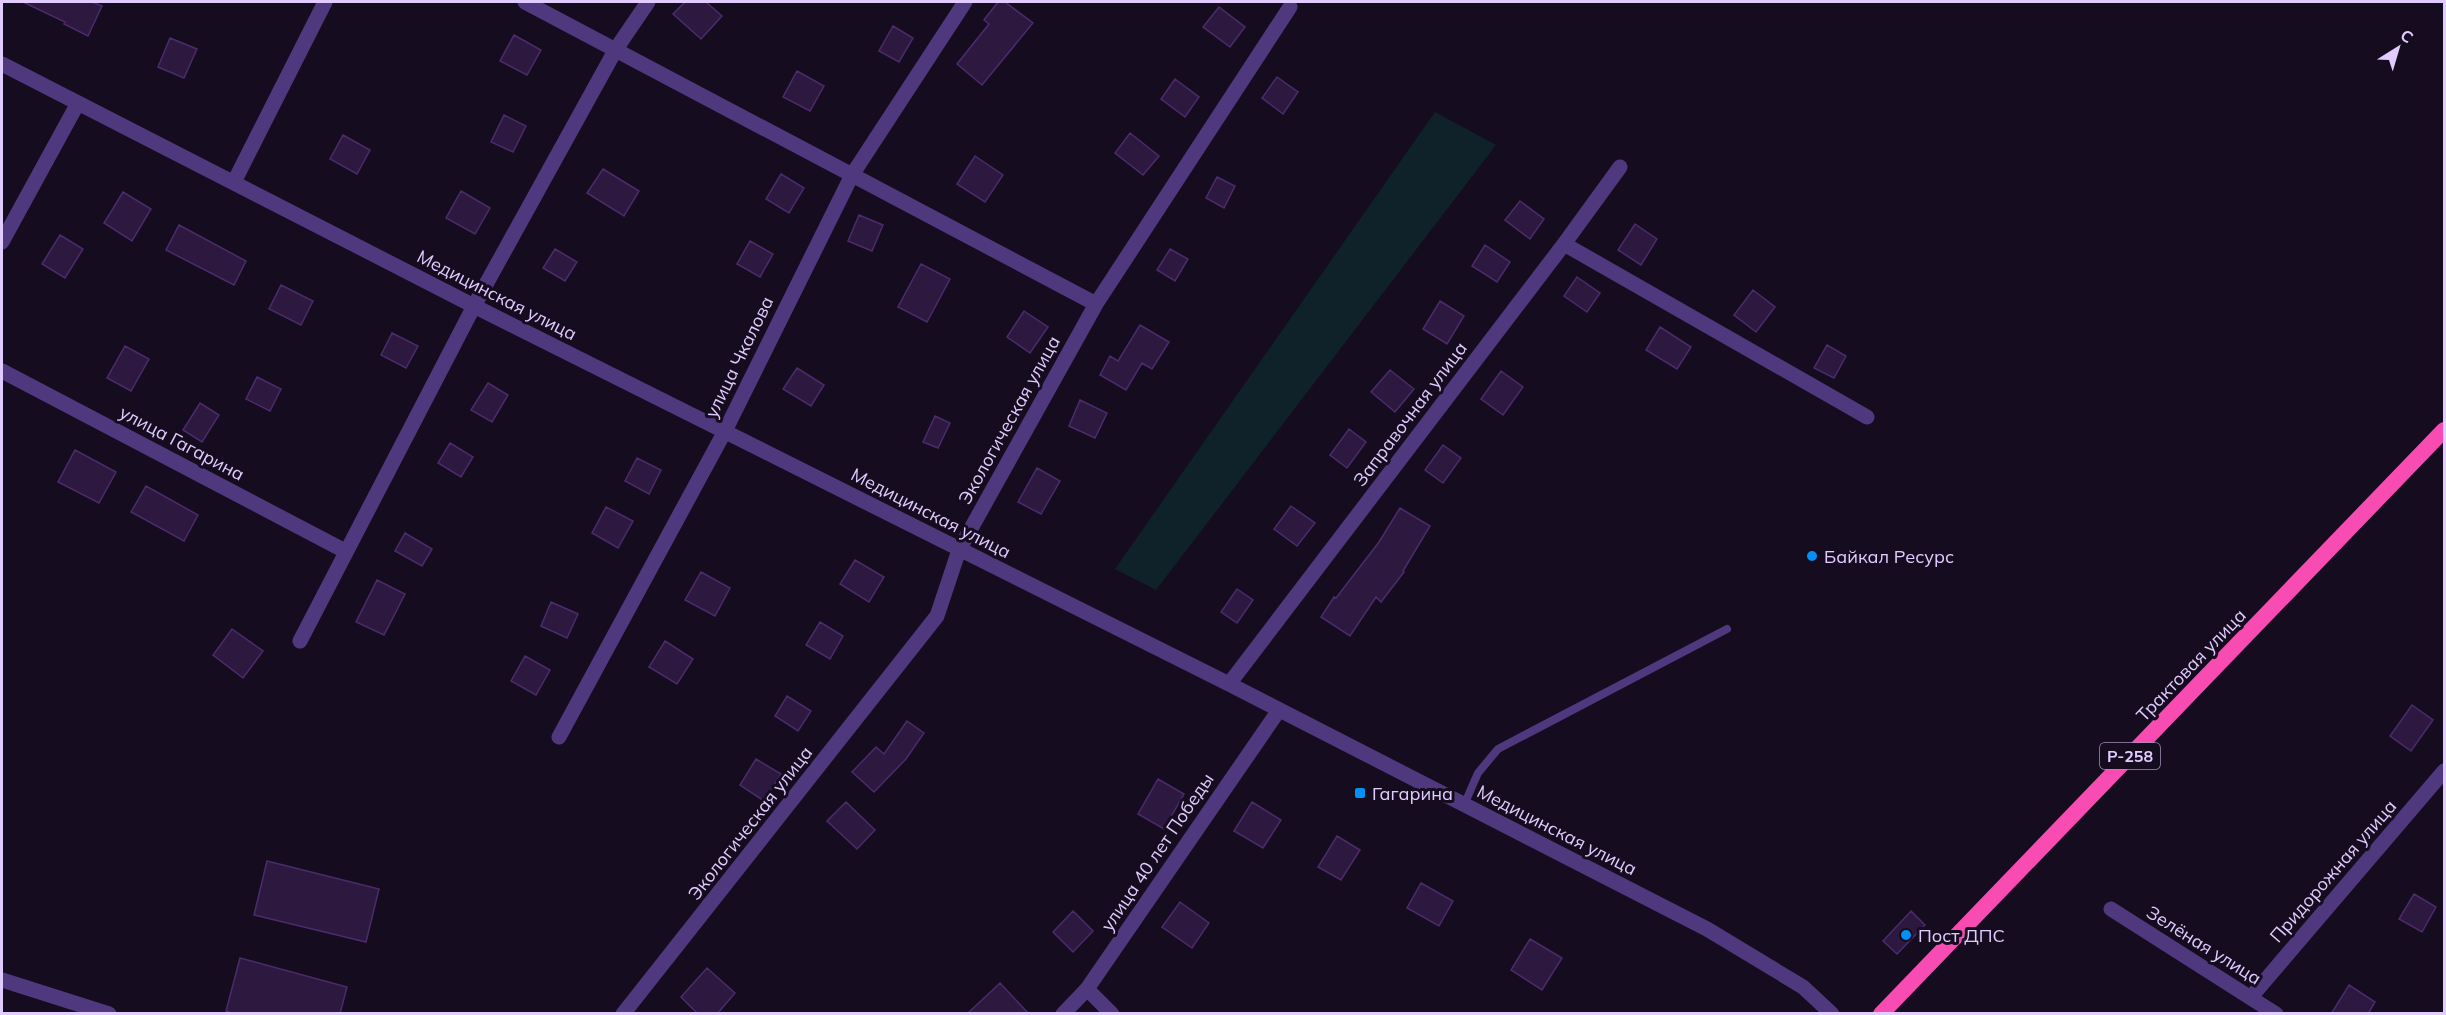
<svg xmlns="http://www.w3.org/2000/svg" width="2446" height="1015" font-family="Mulish,sans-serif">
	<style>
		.green { fill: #102229 }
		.building { fill: #2d1940; stroke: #4c2b6c; stroke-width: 1.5 }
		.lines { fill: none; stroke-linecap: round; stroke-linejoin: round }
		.service { stroke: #50387e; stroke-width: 8 }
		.minor { stroke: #50387e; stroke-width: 15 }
		.trunk { stroke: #f84cb2; stroke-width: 16 }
		.poi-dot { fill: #0290f4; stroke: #150c1f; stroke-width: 2 }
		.labels { text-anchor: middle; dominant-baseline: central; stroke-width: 6; stroke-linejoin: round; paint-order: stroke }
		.shield { fill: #150c1f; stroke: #a492bc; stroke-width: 1.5 }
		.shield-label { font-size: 16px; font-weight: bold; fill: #e1cbff }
		.street-label { font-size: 18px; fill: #e1cbff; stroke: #150c1f }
		.poi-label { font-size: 18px; fill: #e1cbff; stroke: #150c1f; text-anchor: start }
	</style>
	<rect width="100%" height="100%" fill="#150c1f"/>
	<path class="green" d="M 1435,112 L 1496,145 L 1156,590 L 1115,569 Z"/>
	<path class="building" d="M 23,2 L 92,2 L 102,6 L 88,36 L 64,24 L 65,22 Z
		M 685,2 L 706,2 L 722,16 L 701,39 L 673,14 Z
		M 998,2 L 1005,2 L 1033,23 L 982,85 L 957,64 L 989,24 L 984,20 Z
		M 1219,7 L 1245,27 L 1230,47 L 1203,27 Z
		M 893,26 L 913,38 L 899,62 L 879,51 Z
		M 514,35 L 541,50 L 527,75 L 500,61 Z
		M 170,38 L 197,49 L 184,78 L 158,67 Z
		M 797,71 L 824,86 L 810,111 L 783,97 Z
		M 1277,77 L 1298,92 L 1283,114 L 1262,98 Z
		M 1175,79 L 1199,97 L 1185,117 L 1161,99 Z
		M 504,115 L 526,126 L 513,152 L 491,142 Z
		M 1130,133 L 1159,156 L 1143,175 L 1115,153 Z
		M 343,135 L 370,150 L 357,174 L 330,159 Z
		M 975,156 L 1003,175 L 985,202 L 957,184 Z
		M 603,169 L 639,191 L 624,216 L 587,193 Z
		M 781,174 L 804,188 L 789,213 L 766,199 Z
		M 1217,177 L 1235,186 L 1224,208 L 1206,198 Z
		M 461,191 L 490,208 L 475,234 L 446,218 Z
		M 123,192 L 151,209 L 132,241 L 104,223 Z
		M 1520,201 L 1544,219 L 1530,239 L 1505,220 Z
		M 859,215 L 883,225 L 872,251 L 848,241 Z
		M 1635,224 L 1657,239 L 1641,265 L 1618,250 Z
		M 179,225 L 246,261 L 234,285 L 166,250 Z
		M 60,235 L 83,249 L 65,278 L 42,264 Z
		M 750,241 L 773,254 L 760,277 L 737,264 Z
		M 1485,245 L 1510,262 L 1497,282 L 1472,266 Z
		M 555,249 L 577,262 L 565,281 L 543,268 Z
		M 1170,249 L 1188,259 L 1175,281 L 1157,270 Z
		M 921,264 L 950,279 L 927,322 L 898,307 Z
		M 1577,277 L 1600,293 L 1587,312 L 1564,296 Z
		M 281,285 L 313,301 L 301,325 L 269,309 Z
		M 1753,290 L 1775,307 L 1756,332 L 1734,315 Z
		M 1440,301 L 1464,316 L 1447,344 L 1423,329 Z
		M 1024,311 L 1048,327 L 1030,353 L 1007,337 Z
		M 1140,325 L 1169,342 L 1152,369 L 1142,363 L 1126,390 L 1100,375 L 1110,356 L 1118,361 Z
		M 1660,327 L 1691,347 L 1677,369 L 1646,350 Z
		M 392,333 L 418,346 L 406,368 L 381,355 Z
		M 1827,345 L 1846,356 L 1834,378 L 1814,368 Z
		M 125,346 L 149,359 L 131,391 L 107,378 Z
		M 797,368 L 824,385 L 811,406 L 783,389 Z
		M 1390,370 L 1414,389 L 1395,412 L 1371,392 Z
		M 1501,371 L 1523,387 L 1503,415 L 1481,399 Z
		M 257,377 L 281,389 L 270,411 L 246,399 Z
		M 488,383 L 508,395 L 492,422 L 471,410 Z
		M 1080,400 L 1107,413 L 1095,438 L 1069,426 Z
		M 200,403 L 219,415 L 202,442 L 183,430 Z
		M 935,416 L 950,423 L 938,448 L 923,442 Z
		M 1349,429 L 1366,442 L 1347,468 L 1330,455 Z
		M 450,443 L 473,457 L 461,477 L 438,463 Z
		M 1443,445 L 1461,458 L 1443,483 L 1425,470 Z
		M 75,450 L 116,472 L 99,503 L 58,482 Z
		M 637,458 L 661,470 L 649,494 L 625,481 Z
		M 1037,468 L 1060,481 L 1041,514 L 1018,502 Z
		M 146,486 L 198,515 L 184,541 L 131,512 Z
		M 1291,506 L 1315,523 L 1297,546 L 1274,529 Z
		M 606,507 L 633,521 L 618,548 L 592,533 Z
		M 1400,508 L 1430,526 L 1403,571 L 1404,572 L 1381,602 L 1376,597 L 1350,636 L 1321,617 L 1334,597 L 1336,598 L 1379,542 Z
		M 405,533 L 432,549 L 422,566 L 395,551 Z
		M 855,560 L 884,577 L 869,602 L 840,584 Z
		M 701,572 L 730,588 L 715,616 L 685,600 Z
		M 377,580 L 405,594 L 384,635 L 356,622 Z
		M 1237,589 L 1253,600 L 1237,623 L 1221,612 Z
		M 551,602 L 578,614 L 567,638 L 541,626 Z
		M 820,622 L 843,636 L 830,659 L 806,645 Z
		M 232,629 L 263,651 L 243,678 L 213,655 Z
		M 665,641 L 693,659 L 677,684 L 649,667 Z
		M 525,656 L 550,670 L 536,695 L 511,681 Z
		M 787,696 L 811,711 L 798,731 L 775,716 Z
		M 2412,705 L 2433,720 L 2411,751 L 2390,736 Z
		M 907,721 L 924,733 L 906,759 L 874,792 L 852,772 L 876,747 L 884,754 Z
		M 756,759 L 781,774 L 764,801 L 740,785 Z
		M 1158,779 L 1184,794 L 1164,829 L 1138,814 Z
		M 846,802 L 875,830 L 857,849 L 827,821 Z
		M 1252,802 L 1281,820 L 1263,848 L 1234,831 Z
		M 1337,836 L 1360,850 L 1341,880 L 1318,867 Z
		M 267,861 L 379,889 L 366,942 L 254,915 Z
		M 1421,883 L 1453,901 L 1439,926 L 1407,908 Z
		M 2414,894 L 2436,907 L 2422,932 L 2399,919 Z
		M 1180,902 L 1209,923 L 1192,948 L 1162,927 Z
		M 1073,911 L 1093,931 L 1073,952 L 1053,932 Z
		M 1911,911 L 1925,925 L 1897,954 L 1883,941 Z
		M 1530,939 L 1562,958 L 1542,990 L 1511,970 Z
		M 240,958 L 347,987 L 340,1014 L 234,1014 L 226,1011 Z
		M 707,968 L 735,993 L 717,1014 L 698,1014 L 681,997 Z
		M 1000,983 L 1029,1014 L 967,1014 Z
		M 2349,985 L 2375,1002 L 2368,1014 L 2331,1014 Z"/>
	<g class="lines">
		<path class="service" d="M 1464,805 L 1478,773 L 1498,749 L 1727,629"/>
		<path class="minor" d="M 525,2 L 1096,304
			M 2,64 L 474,306 L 1229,684 L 1707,929 L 1803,987 L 1832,1014
			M 234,182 L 325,2
			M 2,242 L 78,103
			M 1564,244 L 1867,417
			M 2,371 L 345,551
			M 300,641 L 474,306 L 616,49 L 648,2
			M 1229,684 L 1564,244 L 1620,167
			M 559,737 L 725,431 L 852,175 L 965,2
			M 2111,909 L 2276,1014
			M 2,980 L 109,1014
			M 1087,989 L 1112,1014
			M 2251,997 L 2444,771
			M 623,1014 L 937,616 L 959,550 L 1096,304 L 1290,7
			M 1063,1014 L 1087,989 L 1279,710"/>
		<path class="trunk" d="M 1881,1014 L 2444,430"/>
	</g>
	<g class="poi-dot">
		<circle cx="1812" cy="556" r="6"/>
		<rect x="1354" y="787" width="12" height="12" rx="3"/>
		<circle cx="1906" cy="935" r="6"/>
	</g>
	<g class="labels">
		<rect class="shield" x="2100" y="743" width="60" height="26" rx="4.5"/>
		<g class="shield-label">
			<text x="2130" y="756">Р-258</text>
		</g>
		<g class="street-label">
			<text transform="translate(497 295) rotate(27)">Медицинская улица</text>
			<text transform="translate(739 357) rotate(-64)">улица Чкалова</text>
			<text transform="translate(1410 414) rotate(-53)">Заправочная улица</text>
			<text transform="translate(1009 420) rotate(-61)">Экологическая улица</text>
			<text transform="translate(182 443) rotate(28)">улица Гагарина</text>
			<text transform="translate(931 513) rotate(27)">Медицинская улица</text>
			<text transform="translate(2191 665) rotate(-46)">Трактовая улица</text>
			<text transform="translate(750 823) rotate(-52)">Экологическая улица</text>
			<text transform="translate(1557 830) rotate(27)">Медицинская улица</text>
			<text transform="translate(1157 852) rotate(-56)">улица 40 лет Победы</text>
			<text transform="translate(2333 871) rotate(-49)">Придорожная улица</text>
			<text transform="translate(2204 945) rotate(32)">Зелёная улица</text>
		</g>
		<g class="poi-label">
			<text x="1824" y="556">Байкал Ресурс</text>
			<text x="1372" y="793">Гагарина</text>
			<text x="1918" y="935">Пост ДПС</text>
		</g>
	</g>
	<rect width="2446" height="1015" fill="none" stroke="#e1cbff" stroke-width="6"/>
	<g transform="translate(2398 48) rotate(37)" stroke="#150c1f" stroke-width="4.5" paint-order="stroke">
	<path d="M0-4.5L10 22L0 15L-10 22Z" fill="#e1cbff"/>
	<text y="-9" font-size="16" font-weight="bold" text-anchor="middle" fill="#e1cbff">С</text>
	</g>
</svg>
